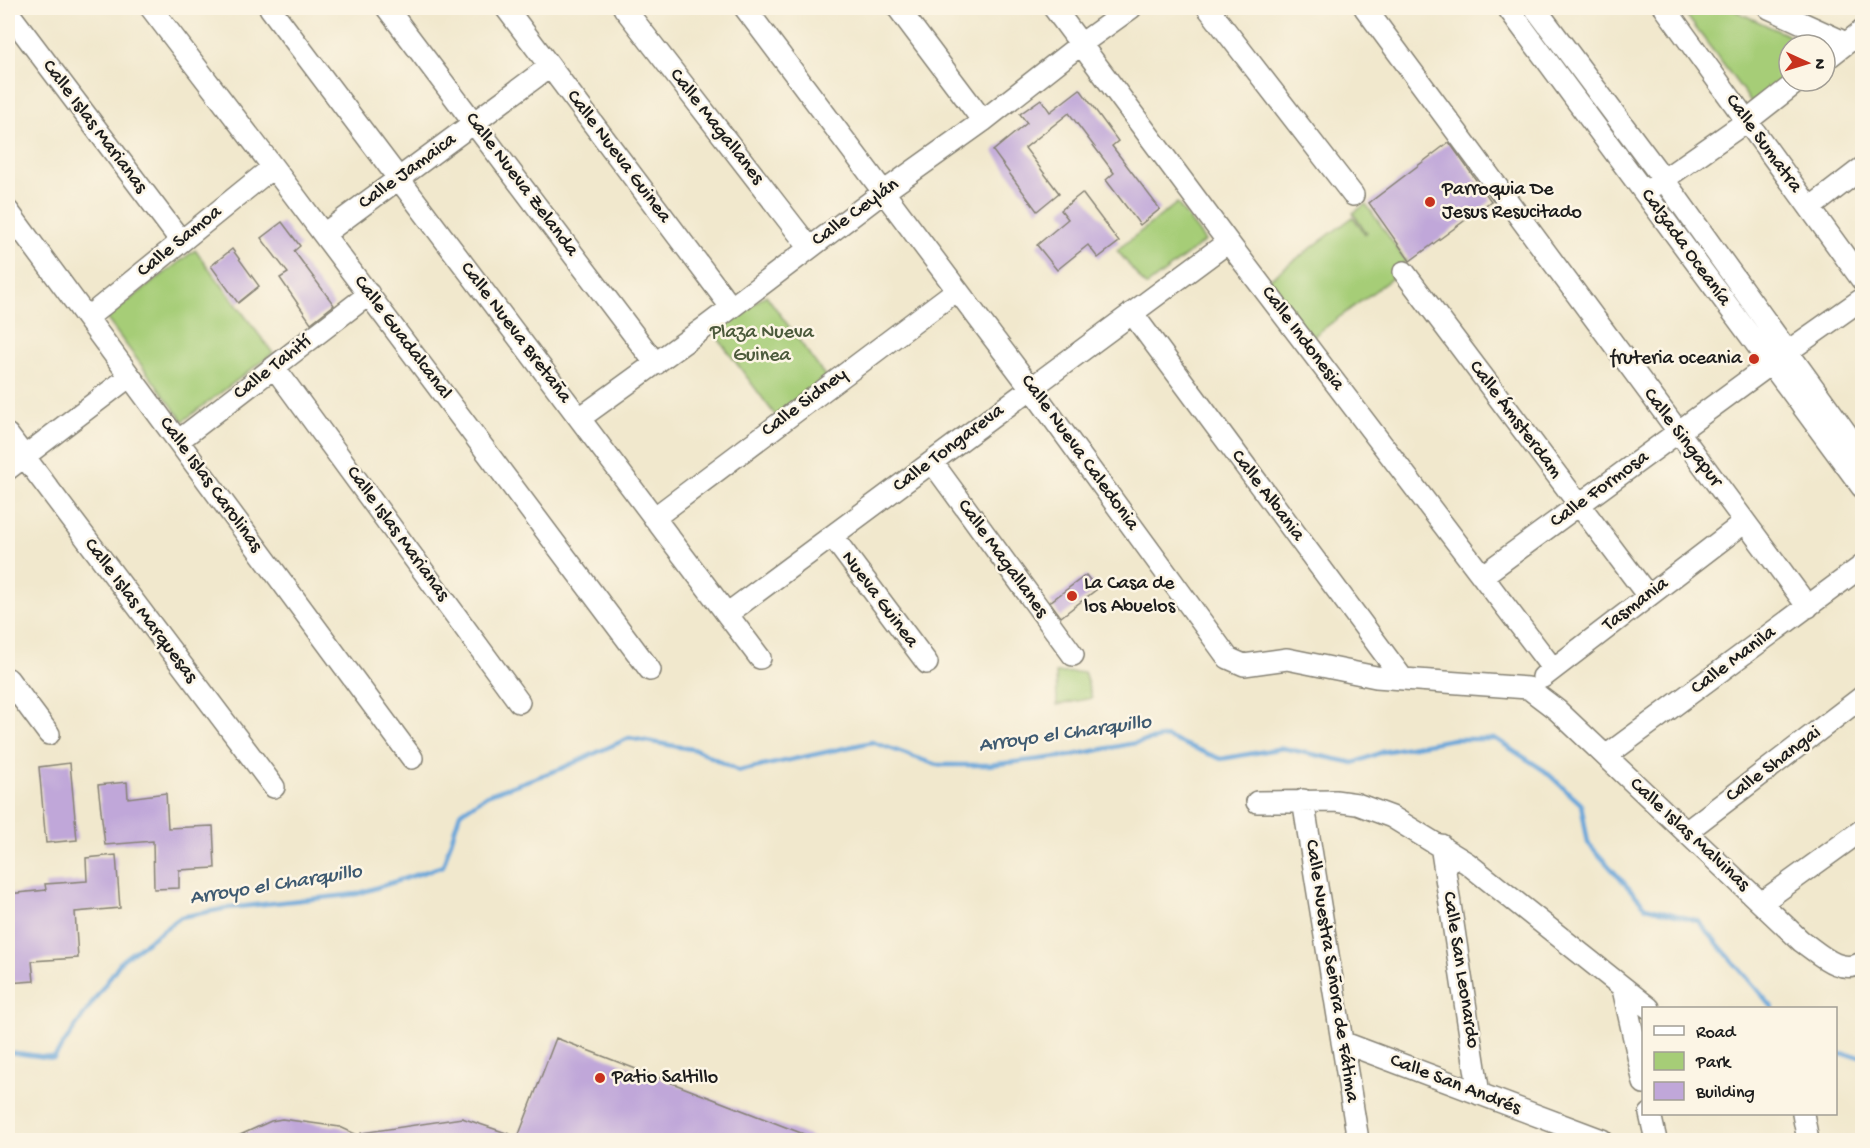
<svg xmlns="http://www.w3.org/2000/svg" width="1870" height="1148" font-family="'Gochi Hand',sans-serif">
	<style>
		.green { fill: #a6cd77; stroke: #61744a; stroke-width: 1.5 }
		.lines { fill: none; stroke-linecap: round; stroke-linejoin: round }
		.stream { stroke: #67a5d9; stroke-width: 4.5 }
		.building { fill: #c0a7d9 }
		.minor-casing { stroke: #868274; stroke-width: 24 }
		.minor { stroke: #fff; stroke-width: 21 }
		.poi-dot { fill: #c8321e; stroke: #fcf5e5; stroke-width: 2 }
		.labels { text-anchor: middle; dominant-baseline: central; stroke-width: 5; stroke-linejoin: round; paint-order: stroke }
		.street-label { font-size: 20px; fill: #1c1c1c; stroke: #fcf5e5 }
		.poi-label { font-size: 20px; fill: #1c1c1c; stroke: #fcf5e5; text-anchor: start }
		.park-label { font-size: 20px; fill: #4c5a3c; stroke: #fcf5e5 }
		.water-label { font-size: 21px; font-style: italic; fill: #3e5a71; stroke: #fcf5e5 }
	</style>
	<rect width="100%" height="100%" fill="#fcf5e5"/>
	<filter id="ink" filterUnits="userSpaceOnUse"><feTurbulence type="fractalNoise" baseFrequency=".0167" numOctaves="2"/><feDisplacementMap in="SourceGraphic" scale="12" xChannelSelector="R" yChannelSelector="G"/><feConvolveMatrix kernelMatrix="1 2 1 2 8 2 1 2 1" color-interpolation-filters="sRGB"/></filter>
	<filter id="wash" filterUnits="userSpaceOnUse"><feTurbulence type="fractalNoise" baseFrequency=".008" numOctaves="4" result="noise"/><feDisplacementMap in="SourceGraphic" scale="24" xChannelSelector="R" yChannelSelector="G"/><feGaussianBlur stdDeviation="1.35" result="paint"/><feColorMatrix in="noise" values="0 0 0 0 0 0 0 0 0 0 0 0 0 0 0 0 0 1.4 0 .05"/><feComposite in="paint" operator="in"/></filter>
	<g filter="url(#wash)">
		<rect width="100%" height="100%" fill="#f1e8cd"/>
		<path class="green" d="M 1681,8 L 1729,8 L 1809,45 L 1789,45 L 1789,76 L 1752,103 Z
			M 1177,203 L 1205,241 L 1146,286 L 1117,250 Z
			M 1366,204 L 1406,261 L 1392,271 L 1395,276 L 1311,338 L 1268,280 L 1353,217 L 1365,234 L 1368,232 L 1366,233 L 1353,213 Z
			M 195,250 L 273,353 L 183,421 L 106,318 Z
			M 766,295 L 828,380 L 778,419 L 714,333 Z
			M 1084,672 L 1092,698 L 1057,705 L 1056,673 Z"/>
		<g class="lines">
			<path class="stream" d="M 8,1052 L 54,1058 L 122,960 L 181,917 L 228,908 L 357,894 L 443,866 L 460,813 L 487,795 L 560,769 L 629,738 L 697,750 L 739,771 L 872,742 L 937,765 L 988,765 L 1068,756 L 1166,737 L 1221,759 L 1283,748 L 1354,763 L 1382,752 L 1453,739 L 1496,739 L 1545,771 L 1581,804 L 1588,843 L 1646,907 L 1698,921 L 1773,1008
				M 1836,1054 L 1862,1056"/>
		</g>
		<g id="blocks">
			<path class="building" d="M 1080,89 L 1118,141 L 1112,146 L 1160,209 L 1140,225 L 1106,180 L 1114,173 L 1069,113 L 1025,148 L 1059,193 L 1037,211 L 993,151 L 1027,123 L 1020,114 L 1041,99 L 1050,112 Z
				M 1449,142 L 1491,201 L 1410,261 L 1369,203 Z
				M 1082,193 L 1119,242 L 1098,258 L 1088,245 L 1057,270 L 1037,245 L 1068,219 L 1061,210 Z
				M 282,222 L 300,246 L 294,251 L 334,305 L 311,323 L 280,278 L 288,273 L 261,238 Z
				M 232,249 L 259,286 L 238,303 L 211,266 Z
				M 1086,575 L 1097,589 L 1061,617 L 1050,602 Z
				M 70,763 L 77,840 L 46,843 L 39,767 Z
				M 127,782 L 128,798 L 166,793 L 168,828 L 213,826 L 215,868 L 179,870 L 179,888 L 154,889 L 153,841 L 105,845 L 98,785 Z
				M 116,855 L 120,908 L 75,912 L 78,958 L 32,961 L 34,981 L 8,983 L 8,894 L 46,890 L 45,884 L 87,881 L 86,858 Z
				M 556,1038 L 819,1140 L 229,1140 L 271,1121 L 282,1119 L 340,1127 L 362,1137 L 361,1133 L 462,1118 L 518,1137 Z"/>
		</g>
	</g>
	<g filter="url(#ink)">
		<use href="#blocks" fill-opacity="0" stroke="#868274" stroke-width="1.5"/>
		<g class="lines">
			<g class="minor-casing">
				<path id="minor" d="M 151,8 L 273,167 L 650,670
					M 270,8 L 760,658
					M 387,8 L 656,364
					M 506,8 L 731,307
					M 624,8 L 809,247
					M 745,8 L 1031,388 L 1228,658 L 1244,665 L 1287,659 L 1376,677 L 1528,688
					M 898,8 L 983,121
					M 1054,8 L 1228,242 L 1553,669
					M 1208,8 L 1353,195
					M 1365,8 L 1808,607
					M 1508,8 L 1862,487
					M 1535,8 L 1664,180 L 1862,455
					M 1665,8 L 1862,280
					M 1769,8 L 1846,43
					M 8,12 L 181,241
					M 1825,60 L 1862,31
					M 1653,187 L 1747,121 L 1798,81
					M 1810,208 L 1862,168
					M 8,211 L 412,758
					M 324,234 L 549,67
					M 1404,272 L 1648,596
					M 1132,313 L 1403,679
					M 87,318 L 273,167
					M 274,367 L 519,702
					M 580,418 L 707,326 L 885,191 L 983,121 L 1081,44 L 1131,8
					M 8,435 L 274,787
					M 178,441 L 369,294
					M 932,462 L 1073,655
					M 8,469 L 130,376
					M 654,518 L 957,290
					M 832,536 L 927,663
					M 1482,576 L 1787,352 L 1862,299
					M 727,614 L 1228,242
					M 1543,677 L 1745,522
					M 8,679 L 49,734
					M 1528,688 L 1557,710 L 1801,941 C 1820,954 1839,975 1862,963
					M 1606,756 L 1862,566
					M 1303,800 L 1358,1140
					M 1257,802 L 1335,801 L 1357,804 L 1392,817 L 1467,863 L 1649,1008
					M 1686,832 L 1862,697
					M 1441,845 L 1479,1094
					M 1761,903 L 1862,830
					M 1623,989 L 1644,1083
					M 1342,1042 L 1602,1140
					M 1650,1114 L 1656,1140
					M 1803,1114 L 1808,1140"/>
			</g>
			<use href="#minor" class="minor"/>
		</g>
	</g>
	<g class="poi-dot">
		<circle cx="1430" cy="202" r="6"/>
		<circle cx="1754" cy="359" r="6"/>
		<circle cx="1072" cy="596" r="6"/>
		<circle cx="600" cy="1078" r="6"/>
	</g>
	<g class="labels">
		<g class="street-label">
			<text transform="translate(94 127) rotate(53)">Calle Islas Marianas</text>
			<text transform="translate(716 127) rotate(52)">Calle Magallanes</text>
			<text transform="translate(1763 144) rotate(54)">Calle Sumatra</text>
			<text transform="translate(618 157) rotate(53)">Calle Nueva Guinea</text>
			<text transform="translate(408 172) rotate(-36)">Calle Jamaica</text>
			<text transform="translate(521 185) rotate(53)">Calle Nueva Zelanda</text>
			<text transform="translate(856 213) rotate(-36)">Calle Ceylán</text>
			<text transform="translate(180 242) rotate(-39)">Calle Samoa</text>
			<text transform="translate(1685 248) rotate(54)">Calzada Oceanía</text>
			<text transform="translate(515 333) rotate(53)">Calle Nueva Bretaña</text>
			<text transform="translate(402 338) rotate(53)">Calle Guadalcanal</text>
			<text transform="translate(1302 339) rotate(53)">Calle Indonesia</text>
			<text transform="translate(273 368) rotate(-38)">Calle Tahití</text>
			<text transform="translate(805 403) rotate(-37)">Calle Sidney</text>
			<text transform="translate(1515 420) rotate(53)">Calle Ámsterdam</text>
			<text transform="translate(1682 438) rotate(53)">Calle Singapur</text>
			<text transform="translate(949 449) rotate(-37)">Calle Tongareva</text>
			<text transform="translate(1079 453) rotate(54)">Calle Nueva Caledonia</text>
			<text transform="translate(210 485) rotate(54)">Calle Islas Carolinas</text>
			<text transform="translate(1600 490) rotate(-36)">Calle Formosa</text>
			<text transform="translate(1267 496) rotate(53)">Calle Albania</text>
			<text transform="translate(397 534) rotate(54)">Calle Islas Marianas</text>
			<text transform="translate(1002 559) rotate(54)">Calle Magallanes</text>
			<text transform="translate(879 600) rotate(53)">Nueva Guinea</text>
			<text transform="translate(1636 605) rotate(-37)">Tasmania</text>
			<text transform="translate(140 611) rotate(53)">Calle Islas Marquesas</text>
			<text transform="translate(1734 661) rotate(-37)">Calle Manila</text>
			<text transform="translate(1774 765) rotate(-37)">Calle Shangai</text>
			<text transform="translate(1689 835) rotate(43)">Calle Islas Malvinas</text>
			<text transform="translate(1460 970) rotate(81)">Calle San Leonardo</text>
			<text transform="translate(1331 971) rotate(81)">Calle Nuestra Señora de Fátima</text>
			<text transform="translate(1455 1085) rotate(21)">Calle San Andrés</text>
		</g>
		<g class="poi-label">
			<text x="1442" y="190">Parroquia De<tspan x="1442" dy="23">Jesus Resucitado</tspan></text>
			<text x="1742" y="359" text-anchor="end">fruteria oceania</text>
			<text x="1084" y="584">La Casa de<tspan x="1084" dy="23">los Abuelos</tspan></text>
			<text x="612" y="1078">Patio Saltillo</text>
		</g>
		<g class="park-label">
			<text x="762" y="333">Plaza Nueva<tspan x="762" dy="23">Guinea</tspan></text>
		</g>
		<g class="water-label">
			<text transform="translate(1065 735) rotate(-8)">Arroyo el Charquillo</text>
			<text transform="translate(276 886) rotate(-9)">Arroyo el Charquillo</text>
		</g>
	</g>
	<rect width="1870" height="1148" fill="none" stroke="#fcf5e5" stroke-width="30"/>
	<rect x="1642" y="1007" width="195" height="108" fill="#fcf5e5" stroke="#a29e95" stroke-width="1.5"/>
	<rect x="1654" y="1026" width="30" height="9" fill="#ffffff" stroke="#a29e95" stroke-width="1.5"/>
	<text x="1696" y="1037" font-size="18" fill="#1c1c1c">Road</text>
	<rect x="1654" y="1052" width="30" height="18" fill="#a6cd77" stroke="#a29e95" stroke-width="1.5"/>
	<text x="1696" y="1067" font-size="18" fill="#1c1c1c">Park</text>
	<rect x="1654" y="1082" width="30" height="18" fill="#c0a7d9" stroke="#a29e95" stroke-width="1.5"/>
	<text x="1696" y="1097" font-size="18" fill="#1c1c1c">Building</text>
	<g transform="translate(1807 63) rotate(94)"><circle r="28" fill="#fcf5e5" stroke="#a29e95" stroke-width="1.5"/>
	<path d="M0-4.5L10 22L0 15L-10 22Z" fill="#c8321e"/>
	<text y="-9" font-size="16" font-weight="bold" text-anchor="middle" fill="#1c1c1c">N</text>
	</g>
</svg>
